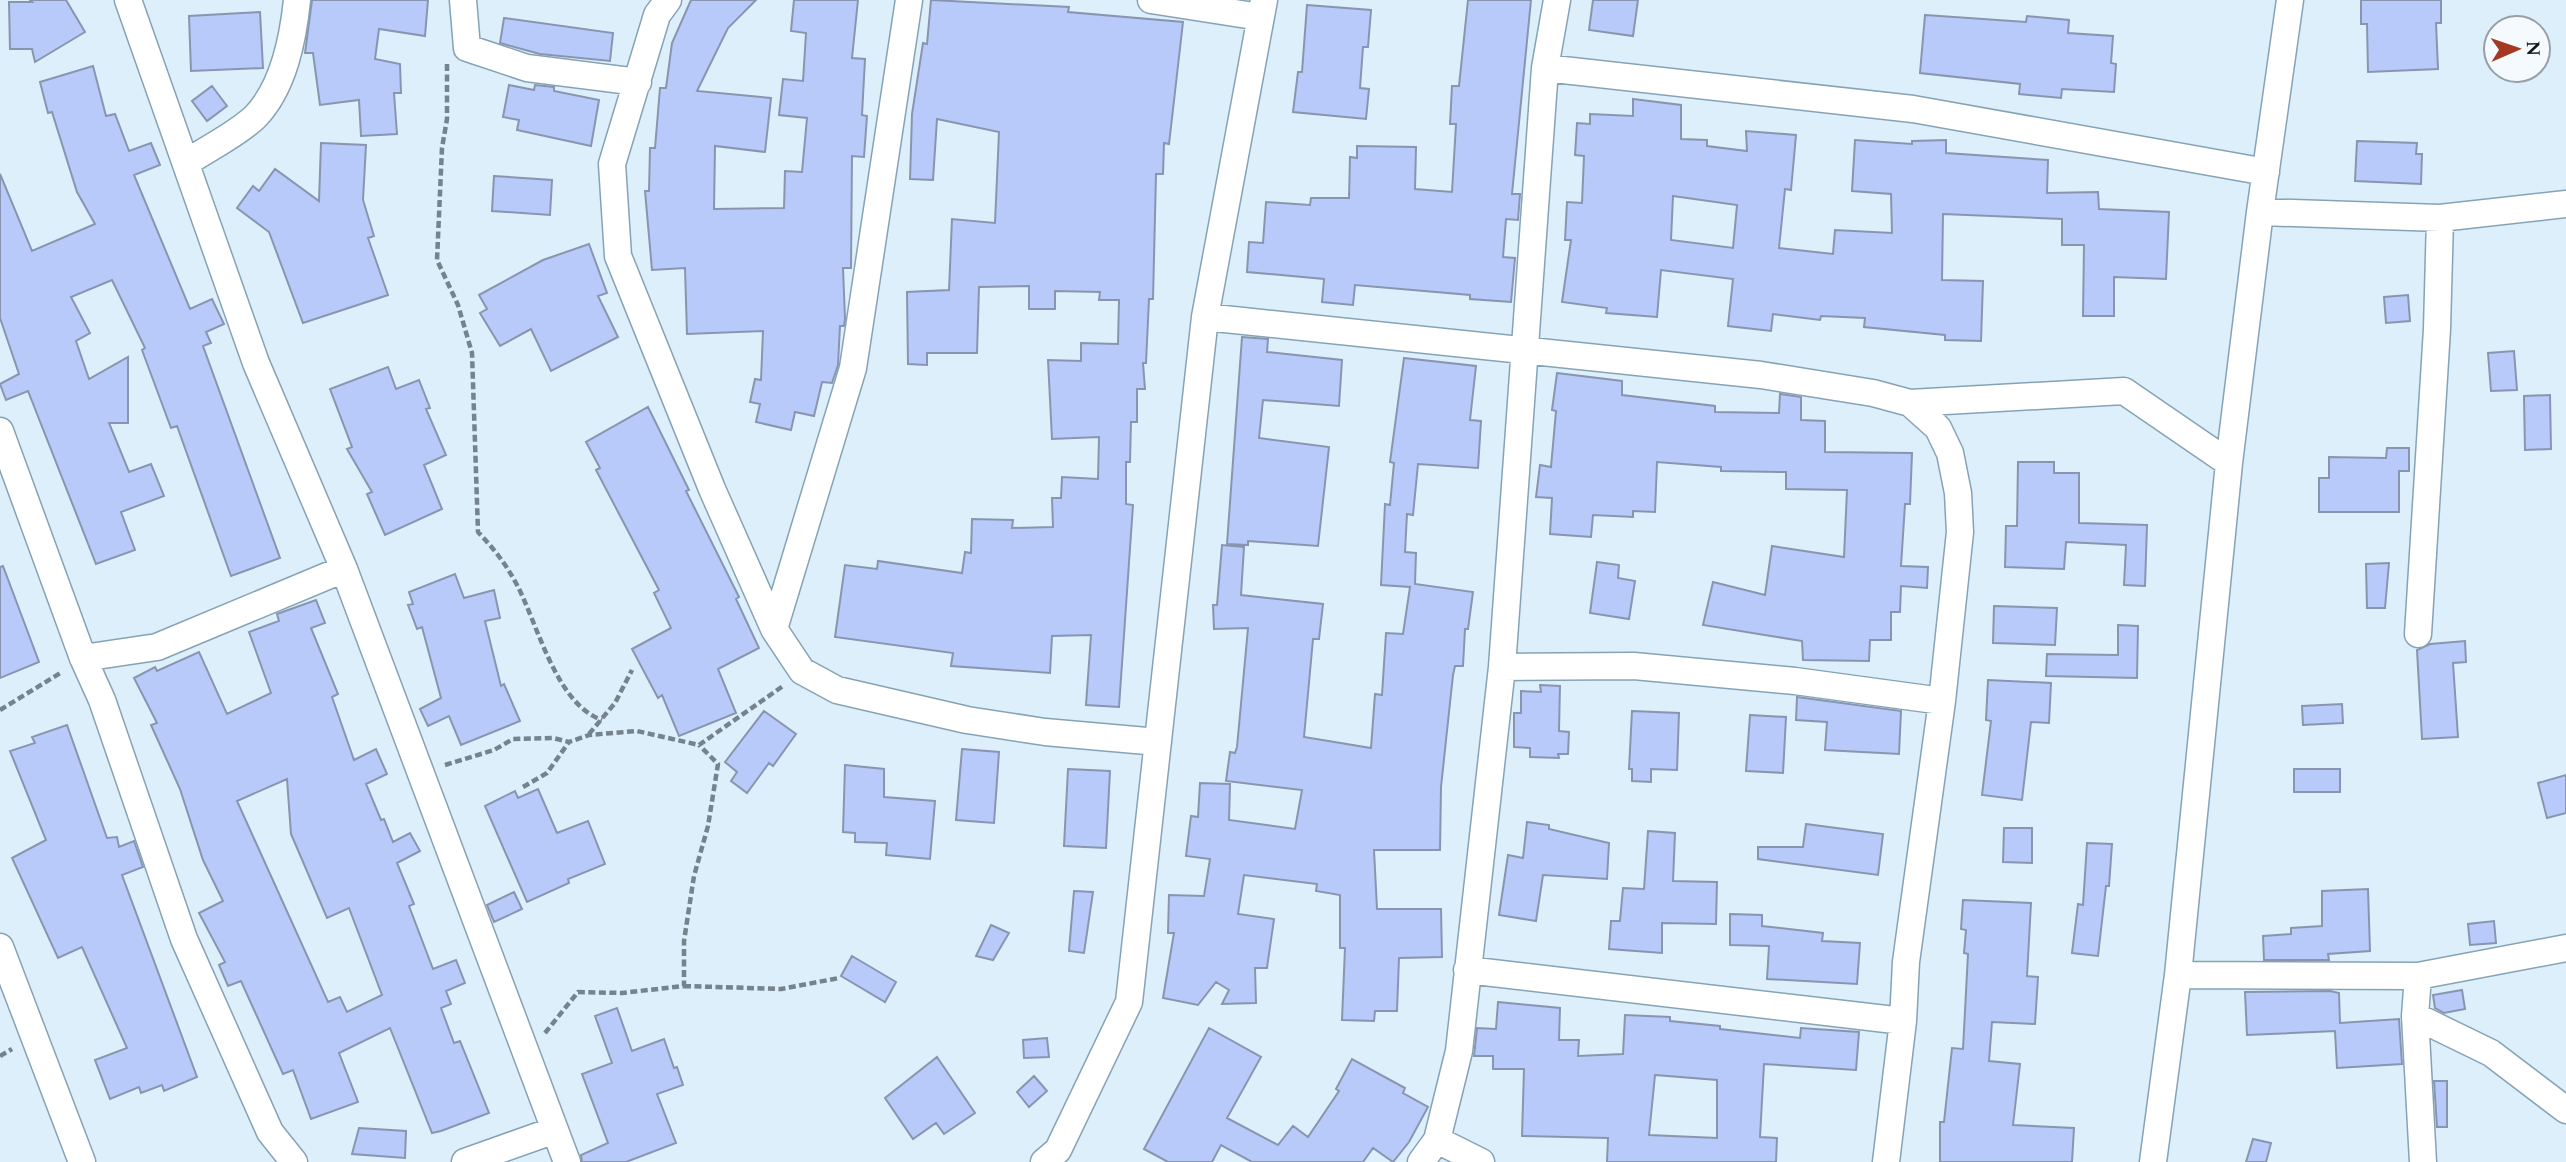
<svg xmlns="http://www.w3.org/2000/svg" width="2566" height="1162" font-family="Spectral,serif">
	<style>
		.building { fill: #b7caf9; stroke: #8995b0; stroke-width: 2; fill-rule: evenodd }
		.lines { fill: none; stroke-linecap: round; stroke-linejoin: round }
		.minor-casing { stroke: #86a3b5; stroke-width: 29 }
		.path { stroke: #74838c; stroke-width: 4.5; stroke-dasharray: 7 3.5; stroke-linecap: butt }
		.minor { stroke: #fff; stroke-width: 26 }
	</style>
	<rect width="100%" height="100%" fill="#ddeffb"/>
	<path class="building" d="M 30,0 L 66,0 L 85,32 L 35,62 L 32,49 L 10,49 L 9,2 L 32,2 Z
		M 312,0 L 428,0 L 425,36 L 379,29 L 375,59 L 400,64 L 401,93 L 394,93 L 397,134 L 361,136 L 359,100 L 320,105 L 313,53 L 305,53 Z
		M 691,0 L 756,0 L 728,28 L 697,91 L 771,98 L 765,152 L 715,146 L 714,209 L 784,208 L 785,171 L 802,172 L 807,118 L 779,115 L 783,79 L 803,81 L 806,33 L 791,31 L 794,0 L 858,0 L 852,58 L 865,59 L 862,115 L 867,116 L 864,157 L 852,156 L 851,268 L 843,268 L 845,319 L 844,326 L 840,326 L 838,365 L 832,383 L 822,382 L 814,416 L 795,412 L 791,430 L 756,422 L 760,404 L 750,402 L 755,379 L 761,380 L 763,331 L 687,334 L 685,268 L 652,270 L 645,191 L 649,191 L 650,148 L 655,148 L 660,88 L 666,88 L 672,43 Z
		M 931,0 L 1069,7 L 1068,12 L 1183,22 L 1169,144 L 1164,143 L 1163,174 L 1156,174 L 1153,299 L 1149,299 L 1146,363 L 1143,363 L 1145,389 L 1137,389 L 1137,422 L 1131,422 L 1130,462 L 1126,462 L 1126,504 L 1133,505 L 1119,707 L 1086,705 L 1091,635 L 1052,636 L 1050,673 L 951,666 L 953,653 L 835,637 L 845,565 L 877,569 L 878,561 L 962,573 L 965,552 L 971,553 L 972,519 L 1013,520 L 1012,528 L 1053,527 L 1052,498 L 1061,498 L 1062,477 L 1098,479 L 1099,437 L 1052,439 L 1048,360 L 1081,361 L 1081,343 L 1118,344 L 1119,300 L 1099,300 L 1100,292 L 1055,291 L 1055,309 L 1029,309 L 1029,286 L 979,287 L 977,353 L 927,353 L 927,365 L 908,364 L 907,292 L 949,290 L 952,219 L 995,223 L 999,132 L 937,119 L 933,180 L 910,179 L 912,114 L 923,43 L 927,44 Z
		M 1468,0 L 1531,0 L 1512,194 L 1520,194 L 1518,220 L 1506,219 L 1503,257 L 1515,258 L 1511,302 L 1470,299 L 1470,295 L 1355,285 L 1353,305 L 1322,302 L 1324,279 L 1247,272 L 1249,242 L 1263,243 L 1266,202 L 1310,205 L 1311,198 L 1349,198 L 1350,157 L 1357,158 L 1357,146 L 1416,147 L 1415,189 L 1452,192 L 1456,124 L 1450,124 L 1452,86 L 1459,86 Z
		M 1593,0 L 1638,0 L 1633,36 L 1589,30 Z
		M 2361,0 L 2441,0 L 2441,23 L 2436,23 L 2438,69 L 2368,72 L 2367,24 L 2361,24 Z
		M 1307,5 L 1371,10 L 1368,47 L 1363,47 L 1360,88 L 1369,89 L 1366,119 L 1293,112 L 1298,72 L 1302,72 Z
		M 260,12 L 263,68 L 191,71 L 189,16 Z
		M 1925,15 L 2026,22 L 2027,16 L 2069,20 L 2068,33 L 2113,36 L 2111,63 L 2116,64 L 2114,92 L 2062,89 L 2061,98 L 2019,94 L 2020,84 L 1920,73 Z
		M 504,18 L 613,33 L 610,61 L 540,54 L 500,43 Z
		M 93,66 L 106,116 L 115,114 L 129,151 L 151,143 L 160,165 L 134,175 L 190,309 L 212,299 L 224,324 L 206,332 L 211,343 L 203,346 L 280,558 L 231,576 L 177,426 L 171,428 L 142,350 L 145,348 L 112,280 L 71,297 L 90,333 L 76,341 L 89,379 L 128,357 L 128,423 L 109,423 L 129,472 L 151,464 L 164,496 L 121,512 L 135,550 L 96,564 L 28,391 L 6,400 L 0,384 L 19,374 L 0,318 L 0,174 L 32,251 L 95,224 L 77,192 L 52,112 L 48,113 L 40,82 Z
		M 509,85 L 534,90 L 535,85 L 554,87 L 554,91 L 599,100 L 591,146 L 517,130 L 519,120 L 503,117 Z
		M 212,86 L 227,106 L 207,121 L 192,101 Z
		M 1633,99 L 1681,105 L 1681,139 L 1707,140 L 1707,146 L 1747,151 L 1746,131 L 1796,135 L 1791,190 L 1785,189 L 1779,248 L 1833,254 L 1835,230 L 1892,233 L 1891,194 L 1852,191 L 1855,140 L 1912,144 L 1912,141 L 1946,140 L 1946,153 L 2048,160 L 2047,193 L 2098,192 L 2099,209 L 2169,212 L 2166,279 L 2114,277 L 2114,316 L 2083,316 L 2084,245 L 2062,245 L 2062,219 L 1943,214 L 1942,280 L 1983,281 L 1981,341 L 1945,340 L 1945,335 L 1864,327 L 1865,318 L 1821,316 L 1820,320 L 1773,314 L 1771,331 L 1728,326 L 1733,279 L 1661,270 L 1657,317 L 1606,313 L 1607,308 L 1562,302 L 1571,240 L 1565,240 L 1567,202 L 1582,203 L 1584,156 L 1575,155 L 1577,123 L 1590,124 L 1590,114 L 1633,116 ZM 1673,196 L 1737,205 L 1733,248 L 1671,240 Z
		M 2357,141 L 2417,143 L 2416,154 L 2422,154 L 2421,184 L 2355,181 Z
		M 321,143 L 366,145 L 363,200 L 374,236 L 368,238 L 388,295 L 303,323 L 269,232 L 237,208 L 253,186 L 259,191 L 275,169 L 319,201 Z
		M 494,176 L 552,180 L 550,215 L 492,211 Z
		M 589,244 L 607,293 L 598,296 L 618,337 L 551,371 L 531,329 L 500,346 L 480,313 L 487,309 L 479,295 L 543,260 Z
		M 2408,295 L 2410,321 L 2386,323 L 2384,297 Z
		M 1242,337 L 1268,339 L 1267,352 L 1342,360 L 1339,406 L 1263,400 L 1259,438 L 1329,447 L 1318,546 L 1248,541 L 1248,545 L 1227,544 Z
		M 2514,351 L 2517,390 L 2491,391 L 2488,353 Z
		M 1404,358 L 1476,366 L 1470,420 L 1481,421 L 1478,468 L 1418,464 L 1413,515 L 1407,514 L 1405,552 L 1416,553 L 1415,584 L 1473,592 L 1468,629 L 1465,629 L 1463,666 L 1455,666 L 1453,675 L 1441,787 L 1440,850 L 1374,850 L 1377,909 L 1441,909 L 1442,957 L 1399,958 L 1397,1011 L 1375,1011 L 1374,1021 L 1342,1020 L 1345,948 L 1340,948 L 1340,895 L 1316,891 L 1317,884 L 1244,875 L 1238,914 L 1274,919 L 1267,968 L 1255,968 L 1256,1003 L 1222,1004 L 1229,990 L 1216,982 L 1198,1005 L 1163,998 L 1174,933 L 1168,933 L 1169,895 L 1204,896 L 1210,859 L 1186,856 L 1191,816 L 1198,817 L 1200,783 L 1230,784 L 1229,820 L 1295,829 L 1302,790 L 1226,781 L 1230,752 L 1235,753 L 1237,747 L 1248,628 L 1214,629 L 1213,605 L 1217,605 L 1222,545 L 1244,547 L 1241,595 L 1323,604 L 1319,639 L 1313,639 L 1304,737 L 1371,748 L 1375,694 L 1382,695 L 1386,633 L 1403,634 L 1410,587 L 1381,585 L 1385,504 L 1390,505 L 1394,463 L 1390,462 Z
		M 388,367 L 396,389 L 419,380 L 430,408 L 426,409 L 446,455 L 424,465 L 442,509 L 385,535 L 367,494 L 372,492 L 347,449 L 352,447 L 330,389 Z
		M 1557,373 L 1622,381 L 1622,395 L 1715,406 L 1715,412 L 1779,413 L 1780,394 L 1801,397 L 1801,420 L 1825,421 L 1825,452 L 1912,453 L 1910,504 L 1905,504 L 1901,566 L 1928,567 L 1927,588 L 1901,586 L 1900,612 L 1891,612 L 1891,640 L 1870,640 L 1869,661 L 1803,660 L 1802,641 L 1703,625 L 1713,582 L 1765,595 L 1772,546 L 1844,557 L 1847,490 L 1786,489 L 1786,472 L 1721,471 L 1721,467 L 1657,462 L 1655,512 L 1633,511 L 1633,517 L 1593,515 L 1591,537 L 1550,534 L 1552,498 L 1536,497 L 1540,465 L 1551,467 L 1556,411 L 1552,410 Z
		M 2550,395 L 2551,449 L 2525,450 L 2524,396 Z
		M 648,407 L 689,490 L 686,491 L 739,597 L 736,599 L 759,648 L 718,669 L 736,713 L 679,736 L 662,695 L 658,698 L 632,649 L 671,628 L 654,593 L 659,590 L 596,470 L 600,468 L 586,442 Z
		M 2387,448 L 2409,448 L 2409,471 L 2399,471 L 2399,512 L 2319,512 L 2319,478 L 2329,478 L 2329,457 L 2386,458 Z
		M 2018,462 L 2054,462 L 2054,473 L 2079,473 L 2079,523 L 2147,525 L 2145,586 L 2124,585 L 2126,545 L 2066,542 L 2064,569 L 2005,567 L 2006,526 L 2017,526 Z
		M 1597,562 L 1619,565 L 1618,578 L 1635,581 L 1629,619 L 1590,613 Z
		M 2389,563 L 2385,608 L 2367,608 L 2366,564 Z
		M 3,566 L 39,662 L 0,678 L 0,567 Z
		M 455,574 L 464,598 L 494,590 L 500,618 L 485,621 L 501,686 L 504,684 L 520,721 L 461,745 L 449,716 L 428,726 L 420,709 L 441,698 L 422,627 L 417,629 L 408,605 L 413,604 L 409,592 Z
		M 316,600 L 325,623 L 311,628 L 338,694 L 332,697 L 354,760 L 376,749 L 387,774 L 366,784 L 381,820 L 384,819 L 393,842 L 410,833 L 420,851 L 397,863 L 414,904 L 409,906 L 433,969 L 456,960 L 465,983 L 446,991 L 451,1004 L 441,1008 L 454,1043 L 460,1041 L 489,1113 L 441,1131 L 432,1133 L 390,1028 L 339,1053 L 358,1102 L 311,1119 L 293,1070 L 283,1074 L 241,981 L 228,986 L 219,965 L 225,962 L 199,913 L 223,901 L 203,860 L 180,789 L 151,725 L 157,723 L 134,678 L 155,667 L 157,671 L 199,652 L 227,714 L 271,693 L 249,632 L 279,621 L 277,614 ZM 287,779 L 291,834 L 327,918 L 349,908 L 382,995 L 347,1012 L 340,997 L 328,1002 L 237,801 Z
		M 1994,606 L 2057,608 L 2055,645 L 1993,643 Z
		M 2118,625 L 2138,626 L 2137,678 L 2046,676 L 2047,654 L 2118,655 Z
		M 2465,641 L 2466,662 L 2453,663 L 2458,737 L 2422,739 L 2417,650 L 2430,644 Z
		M 1988,680 L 2051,683 L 2049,723 L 2031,722 L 2022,800 L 1982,795 L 1991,721 L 1986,720 Z
		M 1540,685 L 1560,686 L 1559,731 L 1569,732 L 1568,754 L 1558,754 L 1559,758 L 1530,757 L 1530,748 L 1514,747 L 1514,713 L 1521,713 L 1521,691 L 1541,692 Z
		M 1797,697 L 1901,711 L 1899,754 L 1825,750 L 1827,722 L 1796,720 Z
		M 2342,704 L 2343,723 L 2303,725 L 2302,706 Z
		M 764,711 L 796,734 L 773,766 L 769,763 L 747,793 L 731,781 L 737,772 L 725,762 Z
		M 1632,711 L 1679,713 L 1677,770 L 1651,769 L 1651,782 L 1632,781 L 1632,769 L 1629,769 Z
		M 1750,715 L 1786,717 L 1783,773 L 1746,771 Z
		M 67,725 L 107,838 L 117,837 L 119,847 L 134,841 L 143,867 L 122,875 L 197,1077 L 164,1091 L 162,1085 L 141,1093 L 139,1087 L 110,1099 L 95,1060 L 127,1048 L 82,947 L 58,958 L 12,858 L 46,840 L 10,751 L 35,743 L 32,737 Z
		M 962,749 L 999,752 L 994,823 L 956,820 Z
		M 845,765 L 884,769 L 884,797 L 935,801 L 930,859 L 886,855 L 887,843 L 855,842 L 855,833 L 843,832 Z
		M 1068,769 L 1110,771 L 1106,848 L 1064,846 Z
		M 2294,769 L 2340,769 L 2340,792 L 2294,792 Z
		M 2566,775 L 2566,813 L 2547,818 L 2538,783 Z
		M 538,789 L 557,833 L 588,821 L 605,864 L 568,879 L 569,883 L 527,902 L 485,806 L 515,791 L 518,798 Z
		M 1527,822 L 1549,825 L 1549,829 L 1609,843 L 1607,879 L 1543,875 L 1536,921 L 1499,915 L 1508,855 L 1523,858 Z
		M 1806,824 L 1883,834 L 1878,875 L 1758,859 L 1758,847 L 1803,847 Z
		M 2004,828 L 2032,828 L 2032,863 L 2003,862 Z
		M 1648,831 L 1675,833 L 1673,881 L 1717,882 L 1716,924 L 1662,923 L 1662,953 L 1609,949 L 1611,921 L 1620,921 L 1623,888 L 1644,889 Z
		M 2087,843 L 2112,844 L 2109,886 L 2106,886 L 2098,956 L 2072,953 L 2078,904 L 2083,905 Z
		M 2368,889 L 2370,951 L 2328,954 L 2329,960 L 2264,960 L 2263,936 L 2291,934 L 2291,928 L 2322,926 L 2322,891 Z
		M 1074,891 L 1093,892 L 1084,953 L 1069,951 Z
		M 514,892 L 522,909 L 494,922 L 487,905 Z
		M 1963,900 L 2031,903 L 2027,976 L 2038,977 L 2035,1024 L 1992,1022 L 1989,1061 L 2020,1064 L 2013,1125 L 2074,1128 L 2072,1162 L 1940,1162 L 1940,1122 L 1944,1122 L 1952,1048 L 1963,1049 L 1968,954 L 1964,953 L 1966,930 L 1961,929 Z
		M 1730,914 L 1762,915 L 1762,926 L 1823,933 L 1822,941 L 1860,943 L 1857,984 L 1767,979 L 1769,946 L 1730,945 Z
		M 2494,921 L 2496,943 L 2470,945 L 2468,924 Z
		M 991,925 L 1009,933 L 993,960 L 976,956 Z
		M 852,956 L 896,982 L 885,1002 L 841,976 Z
		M 2462,990 L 2465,1009 L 2444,1013 L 2435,1008 L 2433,995 Z
		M 2330,991 L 2339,993 L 2340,1023 L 2399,1019 L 2402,1064 L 2337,1068 L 2335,1031 L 2247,1035 L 2245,992 Z
		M 1498,1002 L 1560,1008 L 1559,1040 L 1579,1040 L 1578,1056 L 1623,1054 L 1625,1015 L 1670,1017 L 1670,1021 L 1720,1026 L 1720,1029 L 1800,1038 L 1801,1028 L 1859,1032 L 1856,1070 L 1764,1064 L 1760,1137 L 1777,1138 L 1776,1162 L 1607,1162 L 1608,1138 L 1522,1136 L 1524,1069 L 1493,1069 L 1493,1056 L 1474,1056 L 1477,1028 L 1496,1029 ZM 1655,1075 L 1717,1080 L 1717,1138 L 1649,1135 Z
		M 617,1008 L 632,1051 L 664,1039 L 674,1068 L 677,1067 L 683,1085 L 657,1094 L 676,1143 L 626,1162 L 582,1162 L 581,1155 L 608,1143 L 582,1074 L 612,1063 L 595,1016 Z
		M 1209,1028 L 1261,1057 L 1227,1118 L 1278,1145 L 1293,1126 L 1308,1137 L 1339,1091 L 1336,1089 L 1352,1059 L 1405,1088 L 1403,1093 L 1428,1107 L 1409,1142 L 1393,1162 L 1373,1148 L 1363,1162 L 1252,1162 L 1221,1145 L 1212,1162 L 1168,1162 L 1144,1149 Z
		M 1047,1038 L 1049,1057 L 1024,1058 L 1023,1040 Z
		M 937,1057 L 975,1113 L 944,1134 L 936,1123 L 913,1139 L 885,1098 Z
		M 1034,1076 L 1047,1091 L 1029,1107 L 1017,1092 Z
		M 2434,1081 L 2447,1081 L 2447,1127 L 2437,1127 Z
		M 359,1128 L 406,1131 L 405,1158 L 352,1154 Z
		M 2253,1139 L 2271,1143 L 2266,1162 L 2246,1162 Z"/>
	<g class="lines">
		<g class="minor-casing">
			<path id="minor" d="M 128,0 L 256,363 L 344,569 L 567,1162
				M 463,0 L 467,48 L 527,68 L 638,82
				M 668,0 L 657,15 L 612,164 L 618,256 L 712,489 L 774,629 L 802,671 L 837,690 L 967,720 L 1045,732 L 1158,742
				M 1151,0 L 1260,17
				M 1545,68 L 1913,109 L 2266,172
				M 186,163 C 208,148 236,135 255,117 C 284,87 293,39 297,0
				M 2260,212 L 2440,218 L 2566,204
				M 1205,317 L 1761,375 L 1873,393 L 1910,403 L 1938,428 L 1950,453 L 1958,493 L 1960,532 L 1942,701 L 1906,962 L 1903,1021 L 1886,1162
				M 1910,403 L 2124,391 L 2229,463
				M 0,431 L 83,658 L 102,700 L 184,939 L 270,1132 L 294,1162
				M 774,629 L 853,368 L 909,0
				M 2418,634 L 2437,329 L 2440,218
				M 83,658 L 157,647 L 344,569
				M 1502,667 L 1634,666 L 1795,681 L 1942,701
				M 0,947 L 82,1162
				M 1467,970 L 1903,1021
				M 2178,975 L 2418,976 L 2566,948
				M 2418,976 L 2415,1016 L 2423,1162
				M 2415,1016 L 2491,1053 L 2566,1110
				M 1437,1140 L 1481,1162
				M 465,1162 L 555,1130
				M 1044,1162 L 1058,1150 L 1129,1002 L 1205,317 L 1264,0
				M 1421,1162 L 1437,1140 L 1459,1051 L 1502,667 L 1545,68 L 1557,0
				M 2153,1162 L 2178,975 L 2229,463 L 2260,212 L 2290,0"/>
		</g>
		<path class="path" d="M 447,64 L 447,119 L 442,148 L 437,260 L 458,305 L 472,353 L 478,532 C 494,549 506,564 517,585 C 538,625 556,704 602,720
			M 0,710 L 62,672
			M 589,734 L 615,703 L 632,670
			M 445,765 L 494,750 L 513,739 L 553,738 L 569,742 L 589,735 L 637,731 L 699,745 L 783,686
			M 523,787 L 547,773 L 569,742
			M 684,986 L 781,989 L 839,978
			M 545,1033 L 578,992 L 622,993 L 684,986 L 684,941 L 694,876 L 708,826 L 718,764 L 699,745
			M 0,1056 L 12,1049"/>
		<use href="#minor" class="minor"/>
	</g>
	<g transform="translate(2517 49) rotate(88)"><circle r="33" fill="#f4fafe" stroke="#98a0a5" stroke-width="2"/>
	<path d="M0-5L12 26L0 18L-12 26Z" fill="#a23920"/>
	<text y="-10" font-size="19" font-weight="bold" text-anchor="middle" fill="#0d181f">N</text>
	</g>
</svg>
